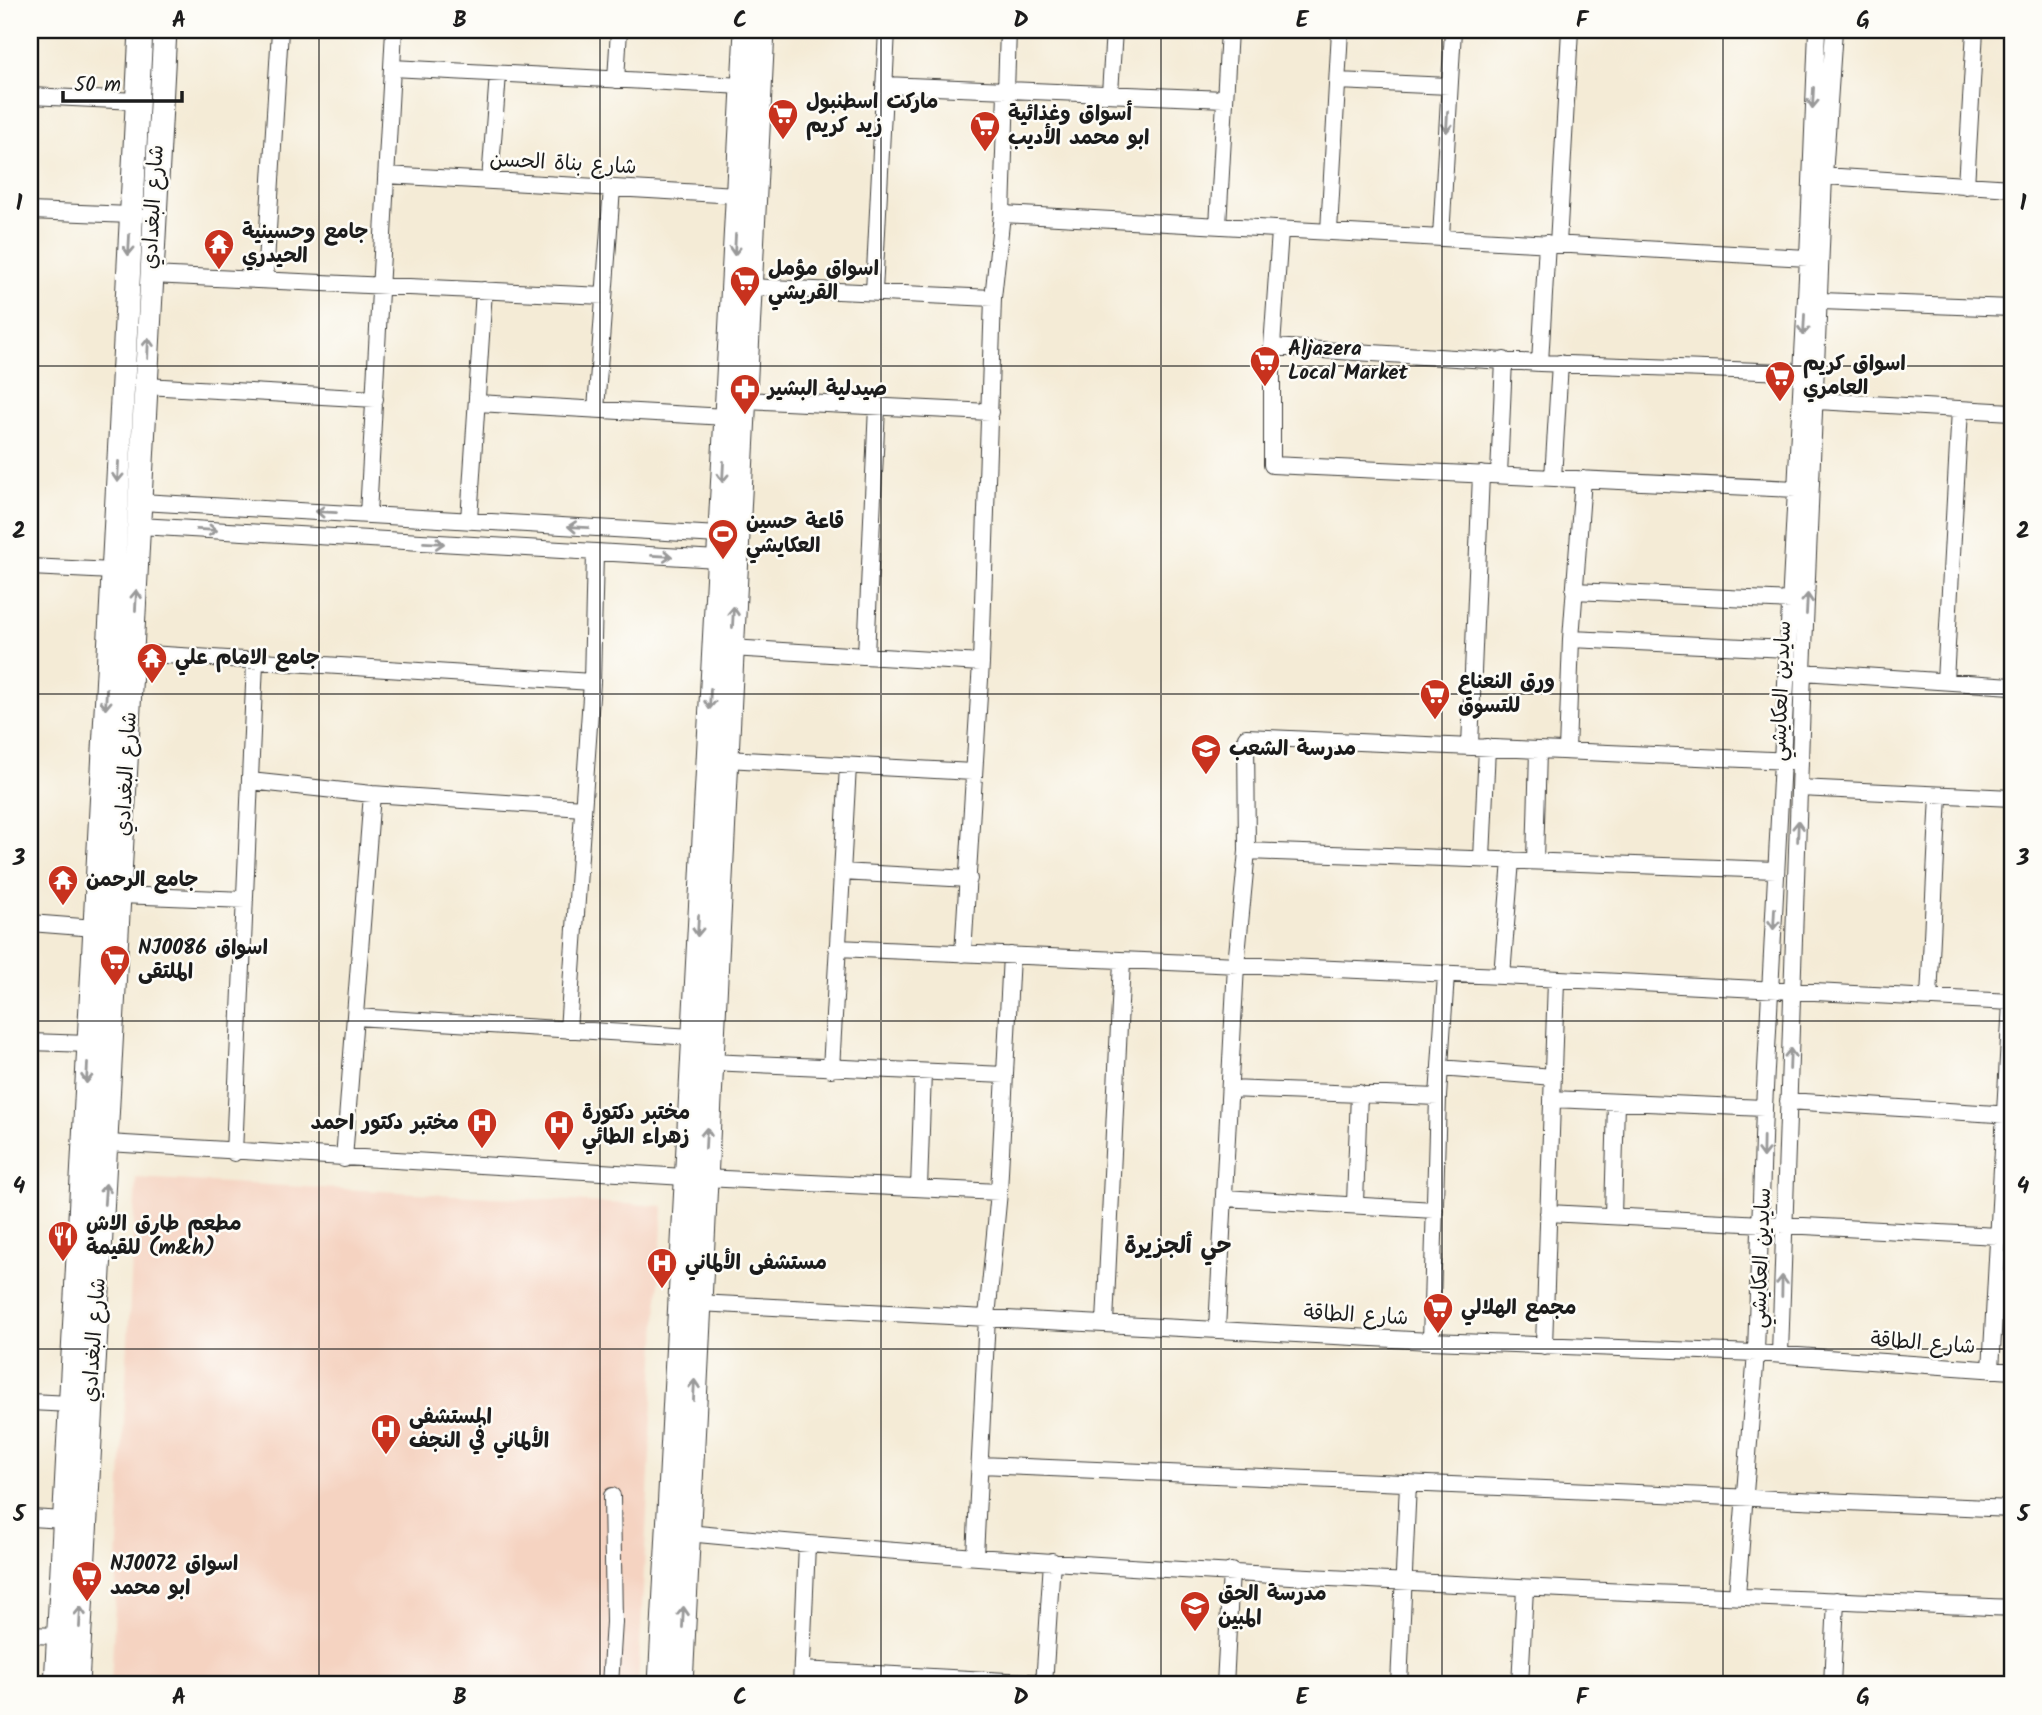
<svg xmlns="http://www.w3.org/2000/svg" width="2042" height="1715" font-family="Kalam,'Playpen Sans Arabic',sans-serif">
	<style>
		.built { fill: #f5d3c1 }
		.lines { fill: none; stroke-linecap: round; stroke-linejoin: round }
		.street-casing { stroke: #3c3b38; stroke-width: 18 }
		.secondary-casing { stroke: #3c3b38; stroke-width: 25 }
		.street { stroke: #fff; stroke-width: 16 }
		.secondary { stroke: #fff; stroke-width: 23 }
		.oneway { stroke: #999 }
		.grid { fill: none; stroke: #1c1c1c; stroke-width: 2; stroke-opacity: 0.55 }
		.labels { text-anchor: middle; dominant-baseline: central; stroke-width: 5; stroke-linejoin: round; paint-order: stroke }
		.poi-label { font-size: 21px; font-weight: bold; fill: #1c1c1c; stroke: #fdfcf7; text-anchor: start }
		.street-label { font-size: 21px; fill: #1c1c1c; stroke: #fdfcf7 }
		.neighbourhood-label { font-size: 23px; font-weight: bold; fill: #1c1c1c; stroke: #fdfcf7 }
		.neatline { fill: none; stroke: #1c1c1c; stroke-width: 2.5 }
		.grid-label { font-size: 23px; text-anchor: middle; font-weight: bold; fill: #1c1c1c }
	</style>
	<rect width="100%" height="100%" fill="#fdfcf7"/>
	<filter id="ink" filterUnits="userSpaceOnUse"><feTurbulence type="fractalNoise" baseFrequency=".0143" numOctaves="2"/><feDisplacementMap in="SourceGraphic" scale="14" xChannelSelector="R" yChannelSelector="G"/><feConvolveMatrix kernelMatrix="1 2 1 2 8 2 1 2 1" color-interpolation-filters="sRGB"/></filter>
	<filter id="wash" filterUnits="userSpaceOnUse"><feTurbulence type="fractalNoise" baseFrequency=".00686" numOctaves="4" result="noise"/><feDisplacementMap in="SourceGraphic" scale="28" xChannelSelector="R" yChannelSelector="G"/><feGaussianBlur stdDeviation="1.57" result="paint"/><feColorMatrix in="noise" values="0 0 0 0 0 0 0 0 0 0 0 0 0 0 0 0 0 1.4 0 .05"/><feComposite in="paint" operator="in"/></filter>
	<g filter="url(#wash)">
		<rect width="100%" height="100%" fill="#f4ebd6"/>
		<path class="built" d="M 136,1178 L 663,1206 L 638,1685 L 111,1685 Z"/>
	</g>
	<g filter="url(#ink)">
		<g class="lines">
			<g class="street-casing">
				<path id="street" d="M 392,68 L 743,86
					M 616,80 L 619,30
					M 1338,81 L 1449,86
					M 884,85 L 1225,99
					M 1110,93 L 1114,30
					M 30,96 L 137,101
					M 386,175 L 737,195
					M 1824,176 L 2012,188
					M 490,181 L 498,74
					M 1966,186 L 1975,30
					M 30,211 L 131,215
					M 1002,214 L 1808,258
					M 1218,226 L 1229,30
					M 1280,231 L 1272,347 L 1272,465 L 1796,489
					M 1329,231 L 1340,30
					M 1441,237 L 1453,30
					M 1558,244 L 1570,30
					M 151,275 L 604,296
					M 265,280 L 280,30
					M 749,287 L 993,298
					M 874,292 L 887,30
					M 1821,301 L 2012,308
					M 1272,347 L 1540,363 L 1812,373
					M 1540,363 L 1547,243
					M 146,386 L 375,399
					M 745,400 L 990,412
					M 1817,401 L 2012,412
					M 477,403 L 726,417
					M 596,410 L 612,188
					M 1499,475 L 1504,360
					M 1553,478 L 1560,363
					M 141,502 L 719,535
					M 368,515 L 394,30
					M 469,520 L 484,290
					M 139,526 L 718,559
					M 30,567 L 113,571
					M 1574,591 L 1791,601
					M 1571,639 L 1788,649
					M 731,648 L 981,663
					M 133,653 L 592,682
					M 866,656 L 877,406
					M 1803,672 L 2012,686
					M 1945,681 L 1960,409
					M 1470,746 L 1481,474
					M 1567,751 L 1571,639 L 1583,479
					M 726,759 L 973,772
					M 250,781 L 372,794 L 583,808
					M 1799,788 L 2012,798
					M 1247,851 L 1776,870
					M 1482,859 L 1487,747
					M 1535,861 L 1538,750
					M 841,872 L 969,879
					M 120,895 L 245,900
					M 30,923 L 95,928
					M 837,948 L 1502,976 L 2012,1002
					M 963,954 L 981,663 L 993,298 L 1002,214 L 1008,30
					M 1502,976 L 1511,860
					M 1929,998 L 1939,795
					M 355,1017 L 693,1037
					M 568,1030 L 592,682 L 595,552
					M 30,1042 L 89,1044
					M 710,1062 L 1005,1075
					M 1440,1068 L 1553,1077
					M 831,1069 L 848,766
					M 1230,1089 L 1438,1097
					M 1552,1099 L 1764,1108
					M 1788,1101 L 2012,1115
					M 108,1143 L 685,1177
					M 234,1153 L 255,662
					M 344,1159 L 372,794
					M 704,1178 L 999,1192
					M 919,1188 L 923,1072
					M 1224,1198 L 1435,1210
					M 1355,1203 L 1359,1093
					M 1548,1213 L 1998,1236
					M 1613,1216 L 1616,1102
					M 698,1303 L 1431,1341 L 1756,1353 L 2012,1371
					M 1105,1323 L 1122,961
					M 1217,1329 L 1236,965 L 1247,851 L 1246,737 L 1791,761
					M 1431,1341 L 1438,1097 L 1446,975
					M 1544,1346 L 1556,980
					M 1780,1354 L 1803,672 L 1824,176 L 1834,30
					M 1991,1370 L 2011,1002
					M 30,1402 L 71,1404
					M 981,1465 L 2012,1509
					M 30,1518 L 65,1520
					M 687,1533 C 1127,1575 1570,1589 2012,1608
					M 975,1556 L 987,1317 L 999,1192 L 1011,955
					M 1737,1595 L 1756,1353 L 1764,1108 L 1808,258 L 1817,30
					M 30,1635 L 59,1636
					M 802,1670 L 1045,1683
					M 610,1685 L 614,1622 L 612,1496
					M 801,1685 L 807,1544
					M 1044,1685 L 1052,1561
					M 1225,1685 L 1231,1571
					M 1399,1685 L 1408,1483
					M 1520,1685 L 1525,1588
					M 1832,1685 L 1836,1600"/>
			</g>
			<g class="secondary-casing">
				<path id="secondary" d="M 56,1685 L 141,30
					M 77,1685 L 165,30
					M 660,1685 L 746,30
					M 681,1685 L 763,30"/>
			</g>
			<use href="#street" class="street"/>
			<use href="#secondary" class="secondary"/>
		</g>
		<defs><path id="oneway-shaft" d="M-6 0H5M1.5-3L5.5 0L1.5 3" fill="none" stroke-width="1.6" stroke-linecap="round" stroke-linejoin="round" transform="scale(1.75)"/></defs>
		<g class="oneway">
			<use href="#oneway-shaft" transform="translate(1813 98) rotate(93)"/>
			<use href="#oneway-shaft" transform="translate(1447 122) rotate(93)"/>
			<use href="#oneway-shaft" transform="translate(129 245) rotate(93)"/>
			<use href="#oneway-shaft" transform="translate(735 245) rotate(93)"/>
			<use href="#oneway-shaft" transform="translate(1804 325) rotate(93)"/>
			<use href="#oneway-shaft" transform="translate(148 348) rotate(-88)"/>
			<use href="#oneway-shaft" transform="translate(118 472) rotate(93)"/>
			<use href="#oneway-shaft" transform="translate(723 472) rotate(93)"/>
			<use href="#oneway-shaft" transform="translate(326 512) rotate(-177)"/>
			<use href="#oneway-shaft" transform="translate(578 527) rotate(-177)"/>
			<use href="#oneway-shaft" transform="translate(207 530) rotate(3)"/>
			<use href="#oneway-shaft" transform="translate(434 543) rotate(3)"/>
			<use href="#oneway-shaft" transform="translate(662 556) rotate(3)"/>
			<use href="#oneway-shaft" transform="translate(136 600) rotate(-87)"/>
			<use href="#oneway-shaft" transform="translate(1807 604) rotate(-87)"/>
			<use href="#oneway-shaft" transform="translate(733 617) rotate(-87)"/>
			<use href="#oneway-shaft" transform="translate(106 699) rotate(93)"/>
			<use href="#oneway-shaft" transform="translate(710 699) rotate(93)"/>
			<use href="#oneway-shaft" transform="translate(1798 831) rotate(-88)"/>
			<use href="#oneway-shaft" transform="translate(1774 919) rotate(93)"/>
			<use href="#oneway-shaft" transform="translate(698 926) rotate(93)"/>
			<use href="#oneway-shaft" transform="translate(1790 1059) rotate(-88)"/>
			<use href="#oneway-shaft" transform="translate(87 1073) rotate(93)"/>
			<use href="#oneway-shaft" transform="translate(706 1138) rotate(-87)"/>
			<use href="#oneway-shaft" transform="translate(1763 1147) rotate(91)"/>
			<use href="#oneway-shaft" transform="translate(105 1194) rotate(-86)"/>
			<use href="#oneway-shaft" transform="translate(1782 1286) rotate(-89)"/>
			<use href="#oneway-shaft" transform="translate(694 1390) rotate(-87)"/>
			<use href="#oneway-shaft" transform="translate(80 1617) rotate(-87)"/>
			<use href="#oneway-shaft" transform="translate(683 1617) rotate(-87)"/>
		</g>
	</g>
	<path class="grid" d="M 319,30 L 319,1685M 600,30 L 600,1685M 881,30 L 881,1685M 1161,30 L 1161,1685M 1442,30 L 1442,1685M 1723,30 L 1723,1685M 30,366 L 2012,366M 30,694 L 2012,694M 30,1021 L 2012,1021M 30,1349 L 2012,1349"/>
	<defs>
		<g id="supermarket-pin" transform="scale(1.575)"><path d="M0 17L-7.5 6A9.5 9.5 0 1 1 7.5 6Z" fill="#c8321e" stroke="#fdfcf7"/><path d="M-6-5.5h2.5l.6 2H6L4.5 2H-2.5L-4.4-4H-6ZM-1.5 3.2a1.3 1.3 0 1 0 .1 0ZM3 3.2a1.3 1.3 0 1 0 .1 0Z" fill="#fff"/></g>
		<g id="temple-pin" transform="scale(1.575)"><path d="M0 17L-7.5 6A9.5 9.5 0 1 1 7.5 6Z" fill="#c8321e" stroke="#fdfcf7"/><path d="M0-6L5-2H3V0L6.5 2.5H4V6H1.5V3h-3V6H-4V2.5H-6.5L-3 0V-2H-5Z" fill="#fff"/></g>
		<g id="pharmacy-pin" transform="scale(1.575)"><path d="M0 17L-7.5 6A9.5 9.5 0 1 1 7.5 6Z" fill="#c8321e" stroke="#fdfcf7"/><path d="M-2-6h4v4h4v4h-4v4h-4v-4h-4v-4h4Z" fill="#fff"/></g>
		<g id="stadium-pin" transform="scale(1.575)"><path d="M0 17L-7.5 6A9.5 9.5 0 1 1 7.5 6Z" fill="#c8321e" stroke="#fdfcf7"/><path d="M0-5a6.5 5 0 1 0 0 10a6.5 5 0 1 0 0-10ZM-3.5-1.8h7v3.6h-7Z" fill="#fff"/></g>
		<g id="school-pin" transform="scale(1.575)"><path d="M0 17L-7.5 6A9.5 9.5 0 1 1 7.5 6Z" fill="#c8321e" stroke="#fdfcf7"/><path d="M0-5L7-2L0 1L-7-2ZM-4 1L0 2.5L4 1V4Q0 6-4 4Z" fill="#fff"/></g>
		<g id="hospital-pin" transform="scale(1.575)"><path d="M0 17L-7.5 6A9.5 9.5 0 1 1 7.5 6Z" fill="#c8321e" stroke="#fdfcf7"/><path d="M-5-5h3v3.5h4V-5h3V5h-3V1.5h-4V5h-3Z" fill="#fff"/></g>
		<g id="restaurant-pin" transform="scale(1.575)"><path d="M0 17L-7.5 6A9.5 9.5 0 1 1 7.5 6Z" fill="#c8321e" stroke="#fdfcf7"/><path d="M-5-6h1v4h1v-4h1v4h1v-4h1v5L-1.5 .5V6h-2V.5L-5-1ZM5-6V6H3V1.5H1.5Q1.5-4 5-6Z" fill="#fff"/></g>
	</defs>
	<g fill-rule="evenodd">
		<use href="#supermarket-pin" x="783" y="114"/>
		<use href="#supermarket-pin" x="985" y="126"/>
		<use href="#temple-pin" x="219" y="244"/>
		<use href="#supermarket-pin" x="745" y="281"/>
		<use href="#supermarket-pin" x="1265" y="361"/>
		<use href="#supermarket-pin" x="1780" y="376"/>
		<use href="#pharmacy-pin" x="745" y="389"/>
		<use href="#stadium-pin" x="723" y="534"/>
		<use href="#temple-pin" x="152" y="658"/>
		<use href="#supermarket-pin" x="1435" y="694"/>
		<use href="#school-pin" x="1206" y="749"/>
		<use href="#temple-pin" x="63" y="880"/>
		<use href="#supermarket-pin" x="115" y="960"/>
		<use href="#hospital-pin" x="482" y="1123"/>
		<use href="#hospital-pin" x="559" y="1125"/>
		<use href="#restaurant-pin" x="63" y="1236"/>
		<use href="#hospital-pin" x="662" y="1263"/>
		<use href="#supermarket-pin" x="1438" y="1308"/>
		<use href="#hospital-pin" x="386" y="1429"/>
		<use href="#supermarket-pin" x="87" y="1576"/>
		<use href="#school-pin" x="1195" y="1606"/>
	</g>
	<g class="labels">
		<g class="poi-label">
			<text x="806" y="102">ماركت اسطنبول<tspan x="806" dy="24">زيد كريم</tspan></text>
			<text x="1008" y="114">أسواق وغذائية<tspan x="1008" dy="24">ابو محمد الأديب</tspan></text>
			<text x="242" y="232">جامع وحسينية<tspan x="242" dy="24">الحيدري</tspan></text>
			<text x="768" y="269">اسواق مؤمل<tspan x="768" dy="24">القريشي</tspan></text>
			<text x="1288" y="349">Aljazera<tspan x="1288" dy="24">Local Market</tspan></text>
			<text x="1803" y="364">اسواق كريم<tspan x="1803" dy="24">العامري</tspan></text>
			<text x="768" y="389">صيدلية البشير</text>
			<text x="746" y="522">قاعة حسين<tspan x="746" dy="24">العكايشي</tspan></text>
			<text x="175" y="658">جامع الامام علي</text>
			<text x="1458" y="682">ورق النعناع<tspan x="1458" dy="24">للتسوق</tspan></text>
			<text x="1229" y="749">مدرسة الشعب</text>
			<text x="86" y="880">جامع الرحمن</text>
			<text x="138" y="948">NJ0086 اسواق<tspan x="138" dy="24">الملتقى</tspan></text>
			<text x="582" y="1113">مختبر دكتورة<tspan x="582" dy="24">زهراء الطائي</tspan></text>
			<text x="459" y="1123" text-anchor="end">مختبر دكتور احمد</text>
			<text x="86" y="1224">مطعم طارق الاش<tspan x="86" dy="24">للقيمة (m&amp;h)</tspan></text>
			<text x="685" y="1263">مستشفى الألماني</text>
			<text x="1461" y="1308">مجمع الهلالي</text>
			<text x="409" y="1417">المستشفى<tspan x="409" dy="24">الألماني في النجف</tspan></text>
			<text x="110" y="1564">NJ0072 اسواق<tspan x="110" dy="24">ابو محمد</tspan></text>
			<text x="1218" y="1594">مدرسة الحق<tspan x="1218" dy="24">المبين</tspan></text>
		</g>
		<g class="street-label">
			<text transform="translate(563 164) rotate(3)">شارع بناة الحسن</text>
			<text transform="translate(154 207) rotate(-87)">شارع البغدادي</text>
			<text transform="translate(1782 691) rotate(-88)">سايدين العكايشي</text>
			<text transform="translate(127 774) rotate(-87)">شارع البغدادي</text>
			<text transform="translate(1762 1258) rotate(-88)">سايدين العكايشي</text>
			<text transform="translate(1356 1316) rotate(3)">شارع الطاقة</text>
			<text transform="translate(95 1340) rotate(-86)">شارع البغدادي</text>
			<text transform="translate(1923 1344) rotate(4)">شارع الطاقة</text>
		</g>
		<g class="neighbourhood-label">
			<text x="1178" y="1247">حي ألجزيرة</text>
		</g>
	</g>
	<rect width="2042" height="1715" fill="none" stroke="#fdfcf7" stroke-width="77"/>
	<path d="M63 91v10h119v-10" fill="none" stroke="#1c1c1c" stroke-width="3.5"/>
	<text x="74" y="91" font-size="21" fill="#1c1c1c" stroke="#fdfcf7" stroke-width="5" paint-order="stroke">50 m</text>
	<rect x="38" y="38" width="1966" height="1638" class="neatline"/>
	<g class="grid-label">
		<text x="179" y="27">A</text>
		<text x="460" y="27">B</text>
		<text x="740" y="27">C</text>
		<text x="1021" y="27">D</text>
		<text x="1302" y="27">E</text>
		<text x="1582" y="27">F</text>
		<text x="1863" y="27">G</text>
		<text x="19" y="210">1</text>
		<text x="2023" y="210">1</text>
		<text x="19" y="538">2</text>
		<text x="2023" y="538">2</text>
		<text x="19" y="865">3</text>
		<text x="2023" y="865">3</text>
		<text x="19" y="1193">4</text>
		<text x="2023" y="1193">4</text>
		<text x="19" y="1521">5</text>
		<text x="2023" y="1521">5</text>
		<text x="179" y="1704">A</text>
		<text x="460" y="1704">B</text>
		<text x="740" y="1704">C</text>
		<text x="1021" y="1704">D</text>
		<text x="1302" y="1704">E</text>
		<text x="1582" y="1704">F</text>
		<text x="1863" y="1704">G</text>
	</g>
</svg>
